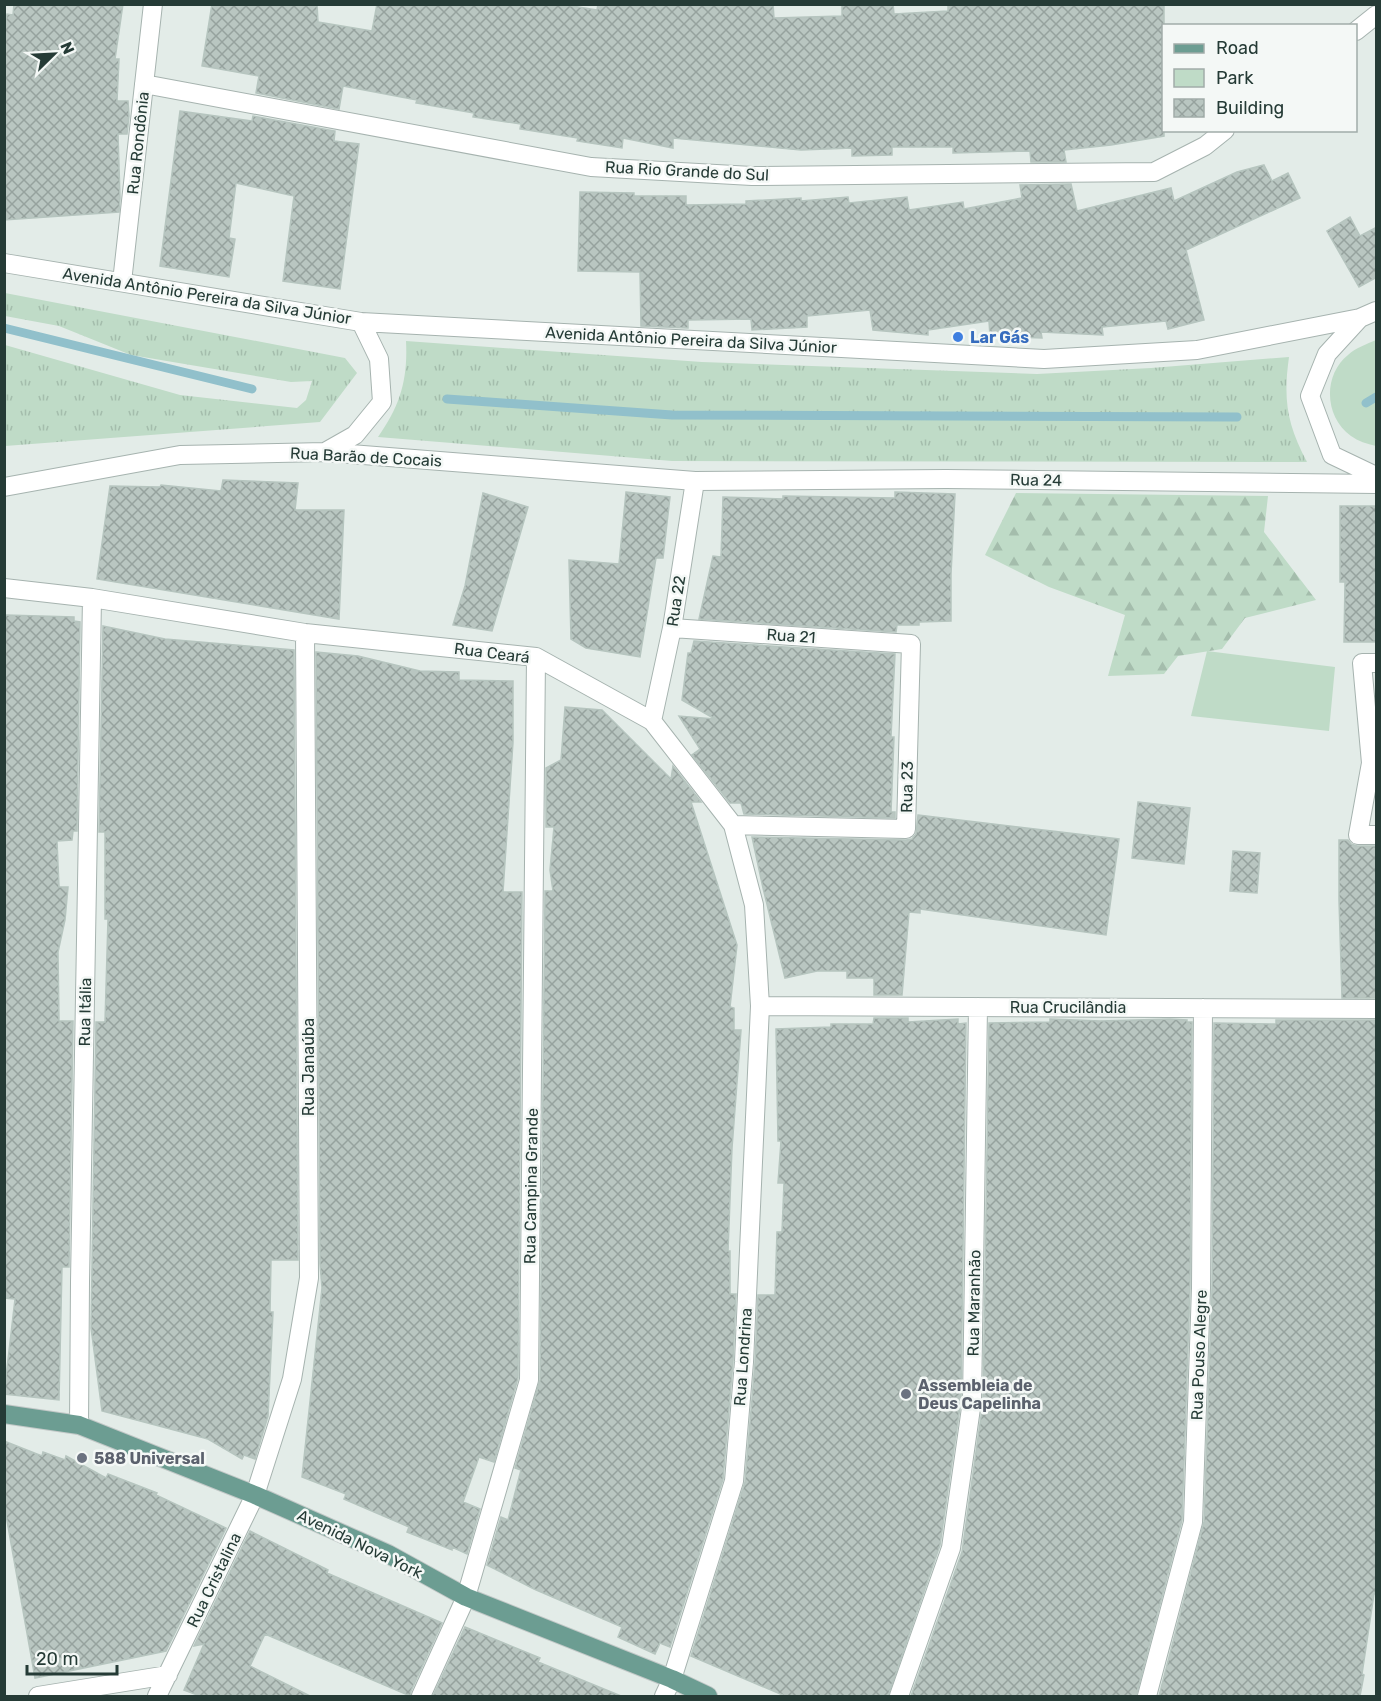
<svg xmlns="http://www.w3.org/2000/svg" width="1381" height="1701" font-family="Rubik,sans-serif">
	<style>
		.grass { fill: url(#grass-tufts) }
		.forest { fill: url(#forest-firs) }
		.green { fill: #bfdbc7 }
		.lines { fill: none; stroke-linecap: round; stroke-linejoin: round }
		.stream { stroke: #91c0cb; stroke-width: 9 }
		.building { fill: url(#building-cross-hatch); stroke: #b6c5bf; stroke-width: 1.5 }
		.minor-casing { stroke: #a6b3af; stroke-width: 20 }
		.major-casing { stroke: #c2c8c7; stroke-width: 20 }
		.minor { stroke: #fff; stroke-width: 18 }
		.major { stroke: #6c9d92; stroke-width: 18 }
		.shop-dot { fill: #3f7fe0; stroke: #f4f8f6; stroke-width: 2 }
		.worship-dot { fill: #6b7280; stroke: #f4f8f6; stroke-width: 2 }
		.labels { text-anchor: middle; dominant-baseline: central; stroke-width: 5; stroke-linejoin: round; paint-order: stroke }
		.street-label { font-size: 16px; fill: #253b36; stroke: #f4f8f6 }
		.shop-label { font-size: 16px; font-weight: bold; fill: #366cbe; stroke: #f4f8f6; text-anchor: start }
		.worship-label { font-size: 16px; font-weight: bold; fill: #5b616d; stroke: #f4f8f6; text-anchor: start }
	</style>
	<defs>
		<pattern id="grass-tufts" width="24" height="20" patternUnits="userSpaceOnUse" patternTransform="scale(1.5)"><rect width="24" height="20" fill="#bfdbc7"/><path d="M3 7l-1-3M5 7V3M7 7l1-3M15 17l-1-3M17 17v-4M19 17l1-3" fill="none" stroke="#a4bdac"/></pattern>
		<pattern id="forest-firs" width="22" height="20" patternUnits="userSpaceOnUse" patternTransform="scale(1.5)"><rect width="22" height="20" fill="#bfdbc7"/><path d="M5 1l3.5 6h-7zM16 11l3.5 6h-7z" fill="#a4bdac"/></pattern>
		<pattern id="building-cross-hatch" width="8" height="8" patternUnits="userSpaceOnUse" patternTransform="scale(1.5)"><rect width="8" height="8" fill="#b9c6c1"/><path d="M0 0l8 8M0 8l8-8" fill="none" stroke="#96a29e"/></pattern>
	</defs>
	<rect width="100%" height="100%" fill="#e3ece8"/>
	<path class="grass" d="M 5,293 L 345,358 L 357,373 L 320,422 L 5,446 L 5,345 L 180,395 L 297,408 L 306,400 L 312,381 L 291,382 L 131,355 L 59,326 L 5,316 Z
		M 406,341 L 702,362 L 1037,374 L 1151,368 L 1289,357 C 1283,400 1287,424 1307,462 L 672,461 L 378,437 C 400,406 408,380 406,341 Z"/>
	<path class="forest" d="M 1016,493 L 1268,496 L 1264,532 L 1316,600 L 1245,618 L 1222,649 L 1178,656 L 1164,674 L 1108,676 L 1125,615 L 1049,587 L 985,555 Z"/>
	<path class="green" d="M 1376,340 L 1376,446 C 1367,444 1358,441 1351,436 C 1324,417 1323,375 1348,355 C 1355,348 1367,344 1376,340 Z
		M 1207,651 L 1335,667 L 1329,731 L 1191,716 Z"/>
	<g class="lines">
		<path class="stream" d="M 4,328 L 252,389
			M 447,399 L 672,415 L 1237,417
			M 1366,403 L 1376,397"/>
	</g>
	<path class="building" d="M 14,4 L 123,4 L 115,59 L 119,59 L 117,101 L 128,101 L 129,116 L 127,134 L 118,134 L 120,198 L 119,212 L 4,220 L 4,28 L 7,14 L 13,15 Z
		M 212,4 L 317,4 L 318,22 L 372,31 L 377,4 L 560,4 L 597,10 L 598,4 L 773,4 L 774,18 L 842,16 L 842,4 L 893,4 L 894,14 L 948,11 L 948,4 L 1164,4 L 1164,136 L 1111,145 L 1064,150 L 1066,162 L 1031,162 L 1030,151 L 953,153 L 953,147 L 892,147 L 892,155 L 852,156 L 852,148 L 801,150 L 673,138 L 673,148 L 623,138 L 622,148 L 577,141 L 578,138 L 520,129 L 521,124 L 473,117 L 474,113 L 416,103 L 417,100 L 343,86 L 339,109 L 256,93 L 259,76 L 202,66 Z
		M 180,111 L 252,121 L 253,116 L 335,131 L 334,141 L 359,144 L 340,289 L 283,281 L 294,196 L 236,183 L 229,238 L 235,239 L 229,277 L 160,266 Z
		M 1264,165 L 1272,181 L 1288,173 L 1300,198 L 1186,250 L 1204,320 L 1168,329 L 1166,321 L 1102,327 L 1103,335 L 1041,332 L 1042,338 L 990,336 L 989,321 L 928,330 L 928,335 L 873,330 L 870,310 L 807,316 L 807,327 L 752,330 L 751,319 L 688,320 L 688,328 L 641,326 L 640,272 L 578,271 L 580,192 L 634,193 L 634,196 L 686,196 L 686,205 L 746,204 L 746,201 L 801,198 L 801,201 L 848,197 L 849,203 L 907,197 L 909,210 L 963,202 L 964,209 L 1022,198 L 1020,185 L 1071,184 L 1077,211 L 1171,188 L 1174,201 L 1237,172 Z
		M 1350,217 L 1360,236 L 1377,227 L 1377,277 L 1359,287 L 1327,231 Z
		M 223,480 L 298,483 L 295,510 L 344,510 L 339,619 L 97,579 L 110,486 L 160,487 L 161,485 L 221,491 Z
		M 626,492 L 670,497 L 663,558 L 656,558 L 640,657 L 586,648 L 571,639 L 569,560 L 619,564 Z
		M 895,492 L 955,494 L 951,574 L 951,621 L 919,622 L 919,625 L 897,625 L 896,632 L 699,619 L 713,556 L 721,557 L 723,497 L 783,499 L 783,496 L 895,498 Z
		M 483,493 L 528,507 L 492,631 L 453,625 L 465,586 Z
		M 1340,506 L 1377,506 L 1377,642 L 1344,642 L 1345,582 L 1340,582 Z
		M 5,615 L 74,617 L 74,621 L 80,622 L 77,831 L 73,831 L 72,840 L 57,841 L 59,887 L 68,887 L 65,920 L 58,952 L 59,1021 L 73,1021 L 69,1267 L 62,1267 L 59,1400 L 4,1394 L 15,1299 L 4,1298 Z
		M 103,626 L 165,639 L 294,650 L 298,1260 L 271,1260 L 270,1312 L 273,1312 L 268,1416 L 255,1459 L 244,1455 L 242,1459 L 208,1439 L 102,1411 L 91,1328 L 96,1022 L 105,1022 L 108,919 L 105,919 L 105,832 L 99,832 Z
		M 694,641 L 895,654 L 891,737 L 894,737 L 891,812 L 895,812 L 895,818 L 744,814 L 741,803 L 730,803 L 692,755 L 700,749 L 679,716 L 715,719 L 682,700 L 688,653 L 691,653 Z
		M 316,652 L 358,656 L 420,671 L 459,672 L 459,680 L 513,681 L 513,742 L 503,892 L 522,892 L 518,1378 L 494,1462 L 479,1457 L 463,1502 L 480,1509 L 467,1554 L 452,1547 L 452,1550 L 407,1532 L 409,1527 L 344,1499 L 346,1494 L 302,1477 L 322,1288 L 320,1264 Z
		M 565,707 L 602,710 L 671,779 L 673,766 L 701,802 L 691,802 L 737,945 L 730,1007 L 734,1008 L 734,1030 L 741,1030 L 732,1148 L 728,1251 L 730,1251 L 730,1294 L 736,1294 L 733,1361 L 723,1479 L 670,1647 L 660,1643 L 655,1654 L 618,1637 L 622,1627 L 534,1589 L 487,1565 L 501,1517 L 508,1520 L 521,1470 L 515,1468 L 540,1380 L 545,891 L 553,891 L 550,870 L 554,827 L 546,827 L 546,768 L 561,760 Z
		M 1138,802 L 1190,808 L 1184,864 L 1132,858 Z
		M 918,815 L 1119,839 L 1106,935 L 920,909 L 920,913 L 909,912 L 902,995 L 874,995 L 874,978 L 847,978 L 847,971 L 817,971 L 785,978 L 763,888 L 752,837 L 906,840 L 912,839 L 916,834 Z
		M 1339,840 L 1348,840 L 1351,844 L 1357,846 L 1377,846 L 1377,998 L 1342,998 L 1339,900 Z
		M 1233,851 L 1260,853 L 1257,893 L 1230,891 Z
		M 874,1018 L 908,1018 L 908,1022 L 958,1019 L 958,1024 L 966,1023 L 961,1400 L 940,1545 L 888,1696 L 785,1696 L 691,1656 L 745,1482 L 755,1363 L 758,1295 L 775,1295 L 777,1232 L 782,1232 L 784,1183 L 778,1183 L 781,1141 L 778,1141 L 776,1029 L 831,1027 L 831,1024 L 873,1024 Z
		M 1050,1019 L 1100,1021 L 1170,1019 L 1187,1020 L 1187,1022 L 1192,1022 L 1190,1288 L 1182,1520 L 1136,1696 L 911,1696 L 962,1552 L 983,1402 L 989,1023 L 1050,1022 Z
		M 1276,1020 L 1377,1020 L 1377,1594 L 1374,1594 L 1362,1674 L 1364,1675 L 1360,1696 L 1159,1696 L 1204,1522 L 1212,1288 L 1214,1023 L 1276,1024 Z
		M 4,1441 L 42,1456 L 43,1452 L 65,1460 L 66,1456 L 106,1478 L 108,1474 L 157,1493 L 156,1495 L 226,1528 L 166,1651 L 35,1678 L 4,1504 Z
		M 250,1531 L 328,1570 L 327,1573 L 442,1623 L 411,1691 L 410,1696 L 265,1634 L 250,1666 L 310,1696 L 200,1696 L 184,1690 L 204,1644 L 194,1646 Z
		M 465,1627 L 540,1658 L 538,1662 L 621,1696 L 433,1696 Z"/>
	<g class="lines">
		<g class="minor-casing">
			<path id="minor" d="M 1356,31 L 1376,15
				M 144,84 L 591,167 L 752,176 L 1154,172 L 1205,146 L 1225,130
				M 4,263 L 361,322 L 1044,359 L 1197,350 L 1360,318 L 1376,311
				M 122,282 L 153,4
				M 1360,318 L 1327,354 L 1310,396 L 1332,455 L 1376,476
				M 325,452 L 355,435 L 382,402 L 379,359 L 361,322
				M 4,487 L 180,455 L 325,452 L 695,481 L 946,479 L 1376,484
				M 4,588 L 92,598 L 305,633 L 536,657 L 652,721 L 733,825 L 754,905 L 760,1006 L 744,1362 L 734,1481 L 672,1679 L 664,1696
				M 672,628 L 911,644 L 906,829 L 733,825
				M 1376,663 L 1362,663 L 1371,763 L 1358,835 L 1376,835
				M 652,721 L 672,628 L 695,481
				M 760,1006 L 1376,1009
				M 79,1425 L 80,1282 L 92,598
				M 38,1696 L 168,1675
				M 157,1696 L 255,1495 L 292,1379 L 309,1278 L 305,633
				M 421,1696 L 466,1597 L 529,1380 L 536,657
				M 899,1696 L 951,1548 L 972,1401 L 978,1007
				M 1147,1696 L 1193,1522 L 1201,1288 L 1203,1008"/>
		</g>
		<g class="major-casing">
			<path id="major" d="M 4,1414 L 79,1425 L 255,1495 L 388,1554 L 466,1597 L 672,1679 L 708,1696"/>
		</g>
		<use href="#minor" class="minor"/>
		<use href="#major" class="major"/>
	</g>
	<circle class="shop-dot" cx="958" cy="337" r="6"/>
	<g class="worship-dot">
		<circle cx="906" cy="1394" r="6"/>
		<circle cx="82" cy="1458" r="6"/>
	</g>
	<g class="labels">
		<g class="street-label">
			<text transform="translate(138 143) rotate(-84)">Rua Rondônia</text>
			<text transform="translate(687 171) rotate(3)">Rua Rio Grande do Sul</text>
			<text transform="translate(207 296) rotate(9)">Avenida Antônio Pereira da Silva Júnior</text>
			<text transform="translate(691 340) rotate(3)">Avenida Antônio Pereira da Silva Júnior</text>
			<text transform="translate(366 457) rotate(3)">Rua Barão de Cocais</text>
			<text transform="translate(1036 480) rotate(1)">Rua 24</text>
			<text transform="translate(676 601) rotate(-81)">Rua 22</text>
			<text transform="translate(791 636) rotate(4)">Rua 21</text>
			<text transform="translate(492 653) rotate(7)">Rua Ceará</text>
			<text transform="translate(907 787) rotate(-89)">Rua 23</text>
			<text x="1068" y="1007">Rua Crucilândia</text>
			<text transform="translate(85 1012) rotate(-89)">Rua Itália</text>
			<text transform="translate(308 1067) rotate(-90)">Rua Janaúba</text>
			<text transform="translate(531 1186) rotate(-89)">Rua Campina Grande</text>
			<text transform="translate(974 1303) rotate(-89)">Rua Maranhão</text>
			<text transform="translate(1199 1355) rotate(-88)">Rua Pouso Alegre</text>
			<text transform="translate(743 1357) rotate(-86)">Rua Londrina</text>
			<text transform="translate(360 1544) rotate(26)">Avenida Nova York</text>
			<text transform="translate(214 1580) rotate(-64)">Rua Cristalina</text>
		</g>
		<g class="shop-label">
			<text x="970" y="337">Lar Gás</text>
		</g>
		<g class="worship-label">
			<text x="918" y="1385">Assembleia de<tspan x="918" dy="18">Deus Capelinha</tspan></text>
			<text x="94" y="1458">588 Universal</text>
		</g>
	</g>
	<rect width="1381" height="1701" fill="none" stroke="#253b36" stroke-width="12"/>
	<rect x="1162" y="24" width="195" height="108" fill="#f4f8f6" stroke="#a1aca9" stroke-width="1.5"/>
	<rect x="1174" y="44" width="30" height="9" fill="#6c9d92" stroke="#a1aca9" stroke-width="1.5"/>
	<text x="1216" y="54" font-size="18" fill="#253b36">Road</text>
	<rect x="1174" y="69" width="30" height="18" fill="#bfdbc7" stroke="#a1aca9" stroke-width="1.5"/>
	<text x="1216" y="84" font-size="18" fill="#253b36">Park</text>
	<rect x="1174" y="99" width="30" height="18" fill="url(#building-cross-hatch)" stroke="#a1aca9" stroke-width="1.5"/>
	<text x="1216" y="114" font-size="18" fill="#253b36">Building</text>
	<g transform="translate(54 54) rotate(66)" stroke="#f4f8f6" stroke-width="4.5" paint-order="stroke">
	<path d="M0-4.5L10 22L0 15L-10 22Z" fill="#253b36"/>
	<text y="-9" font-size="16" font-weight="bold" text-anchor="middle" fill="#253b36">N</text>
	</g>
	<path d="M27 1665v9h90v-9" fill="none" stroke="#253b36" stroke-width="3"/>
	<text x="36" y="1665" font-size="18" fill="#253b36" stroke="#f4f8f6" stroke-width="4.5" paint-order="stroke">20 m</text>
</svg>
